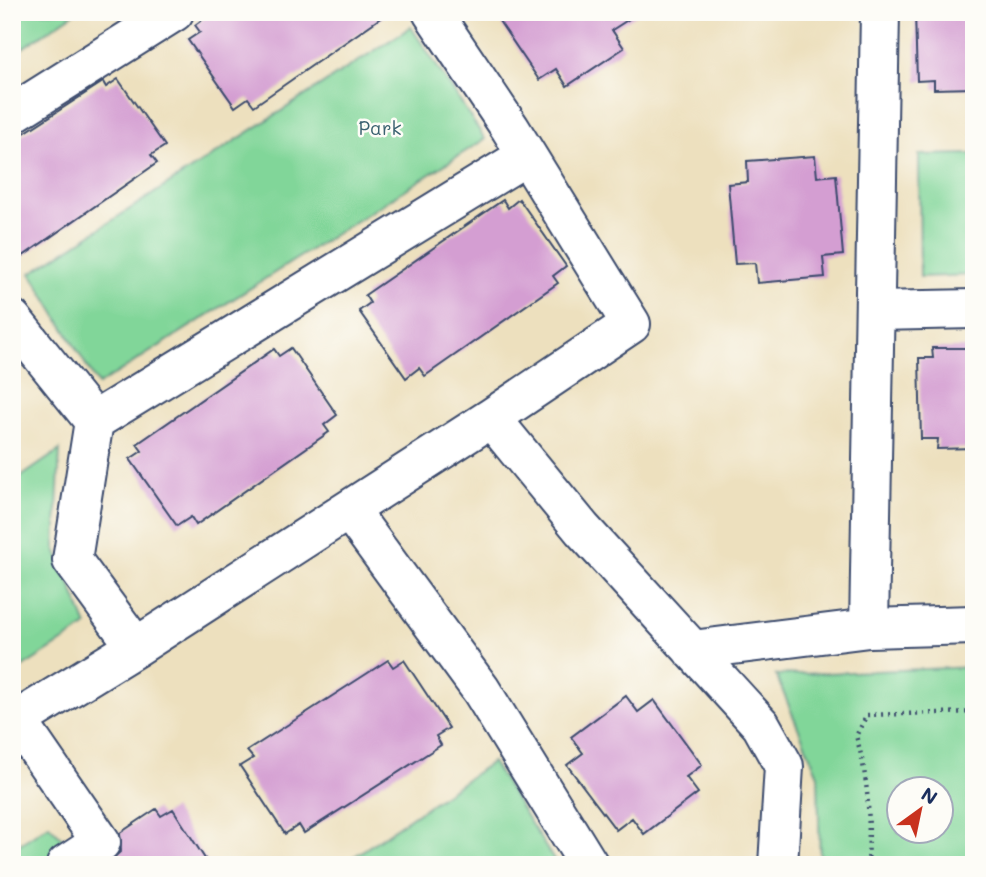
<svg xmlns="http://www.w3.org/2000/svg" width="986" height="877" font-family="Mali,sans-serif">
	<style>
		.green { fill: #81d699; stroke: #4e827c; stroke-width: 2; fill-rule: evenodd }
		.building { fill: #d49ed2 }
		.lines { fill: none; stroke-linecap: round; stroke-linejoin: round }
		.street-casing { stroke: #3a4a6c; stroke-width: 42 }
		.path { stroke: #3a4a6c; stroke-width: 4.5; stroke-dasharray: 2 5; stroke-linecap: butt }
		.street { stroke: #fff; stroke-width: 38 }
		.labels { text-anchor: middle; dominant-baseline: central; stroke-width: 5; stroke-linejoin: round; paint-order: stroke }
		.park-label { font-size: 19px; fill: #3a6170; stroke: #fdfcf7 }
	</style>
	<rect width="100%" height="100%" fill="#fdfcf7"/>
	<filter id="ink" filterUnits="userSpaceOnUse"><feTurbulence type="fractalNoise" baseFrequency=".0143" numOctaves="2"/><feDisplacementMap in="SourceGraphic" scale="14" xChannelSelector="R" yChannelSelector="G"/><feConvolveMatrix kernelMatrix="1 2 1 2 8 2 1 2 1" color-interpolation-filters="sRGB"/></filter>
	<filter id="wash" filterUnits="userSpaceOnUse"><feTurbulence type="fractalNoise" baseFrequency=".00686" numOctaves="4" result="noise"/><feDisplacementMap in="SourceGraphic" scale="28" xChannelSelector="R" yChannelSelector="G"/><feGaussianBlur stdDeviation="1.57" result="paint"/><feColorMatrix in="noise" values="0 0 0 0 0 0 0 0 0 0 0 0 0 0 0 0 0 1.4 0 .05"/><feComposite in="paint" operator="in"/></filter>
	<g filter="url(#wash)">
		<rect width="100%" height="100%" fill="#ede0be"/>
		<path class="green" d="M 12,12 L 76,12 L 12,55 Z
			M 411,27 L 485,139 L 98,385 L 31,273 Z
			M 974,154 L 974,275 L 920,277 L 919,155 Z
			M 60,450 L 55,547 L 87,626 L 12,674 L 12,483 Z
			M 974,667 L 974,865 L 820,865 L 818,775 L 776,675 ZM 898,790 L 940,790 L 940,832 L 898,832 Z
			M 492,762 L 557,865 L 342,865 Z
			M 49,825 L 72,848 L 45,865 L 12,865 L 12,849 Z"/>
		<g id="blocks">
			<path class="building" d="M 213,12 L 389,12 L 254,106 L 248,98 L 235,107 L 188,40 L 200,32 L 195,25 Z
				M 493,12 L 640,12 L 612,30 L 624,48 L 567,86 L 556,69 L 539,80 Z
				M 915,12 L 974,12 L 974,88 L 934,89 L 934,80 L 917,81 Z
				M 118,79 L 165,146 L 151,155 L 157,163 L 23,256 L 12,241 L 12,141 L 103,82 L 106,87 Z
				M 815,156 L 817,177 L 836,175 L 843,255 L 823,257 L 825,277 L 757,283 L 755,263 L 735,264 L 728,184 L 748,182 L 747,161 Z
				M 519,199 L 566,266 L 553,276 L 558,283 L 425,376 L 419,368 L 406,378 L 359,311 L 370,303 L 365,295 L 503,200 L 508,208 Z
				M 291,348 L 337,415 L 324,425 L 329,432 L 196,525 L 191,517 L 177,526 L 130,459 L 142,451 L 137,444 L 274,349 L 279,356 Z
				M 932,348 L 974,348 L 974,448 L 937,449 L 938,439 L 921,439 L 919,358 L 933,358 Z
				M 388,660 L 393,667 L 404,660 L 449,728 L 436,736 L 441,745 L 304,833 L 299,825 L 285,834 L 240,766 L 253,758 L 247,751 Z
				M 626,696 L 638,712 L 654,700 L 702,765 L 686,777 L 698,793 L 644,834 L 632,818 L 616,830 L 567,765 L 583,753 L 571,737 Z
				M 156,809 L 161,816 L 173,809 L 209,865 L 106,865 L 121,851 L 120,833 Z"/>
		</g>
	</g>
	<g filter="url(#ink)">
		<use href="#blocks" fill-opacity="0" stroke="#3a4a6c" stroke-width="2"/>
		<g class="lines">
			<g class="street-casing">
				<path id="street" d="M 432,12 L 510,128 L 631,324 L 491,418
					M 12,114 L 174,12
					M 876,311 L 974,309
					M 12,319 L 94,421 L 72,560 L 136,647
					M 94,421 L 526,156
					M 349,510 L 481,690 L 589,865
					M 869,628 L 880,12
					M 692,650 L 869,628 L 974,625
					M 66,865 L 101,842 L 17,720 L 136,647 L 491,418 L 582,529 L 761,725 L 784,766 L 778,865"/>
			</g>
			<path class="path" d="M 868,865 C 870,819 869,779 856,736 L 867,715 L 974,712"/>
			<use href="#street" class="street"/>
		</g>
	</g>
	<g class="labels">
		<g class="park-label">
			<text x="380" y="127">Park</text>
		</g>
	</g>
	<rect width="986" height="877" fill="none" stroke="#fdfcf7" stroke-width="42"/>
	<g transform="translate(920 810) rotate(33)"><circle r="33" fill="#fdfcf7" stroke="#a3aaba" stroke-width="2"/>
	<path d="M0-5L12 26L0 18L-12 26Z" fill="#c8321e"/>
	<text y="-10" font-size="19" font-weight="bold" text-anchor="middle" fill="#1b2f5e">N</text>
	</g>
</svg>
